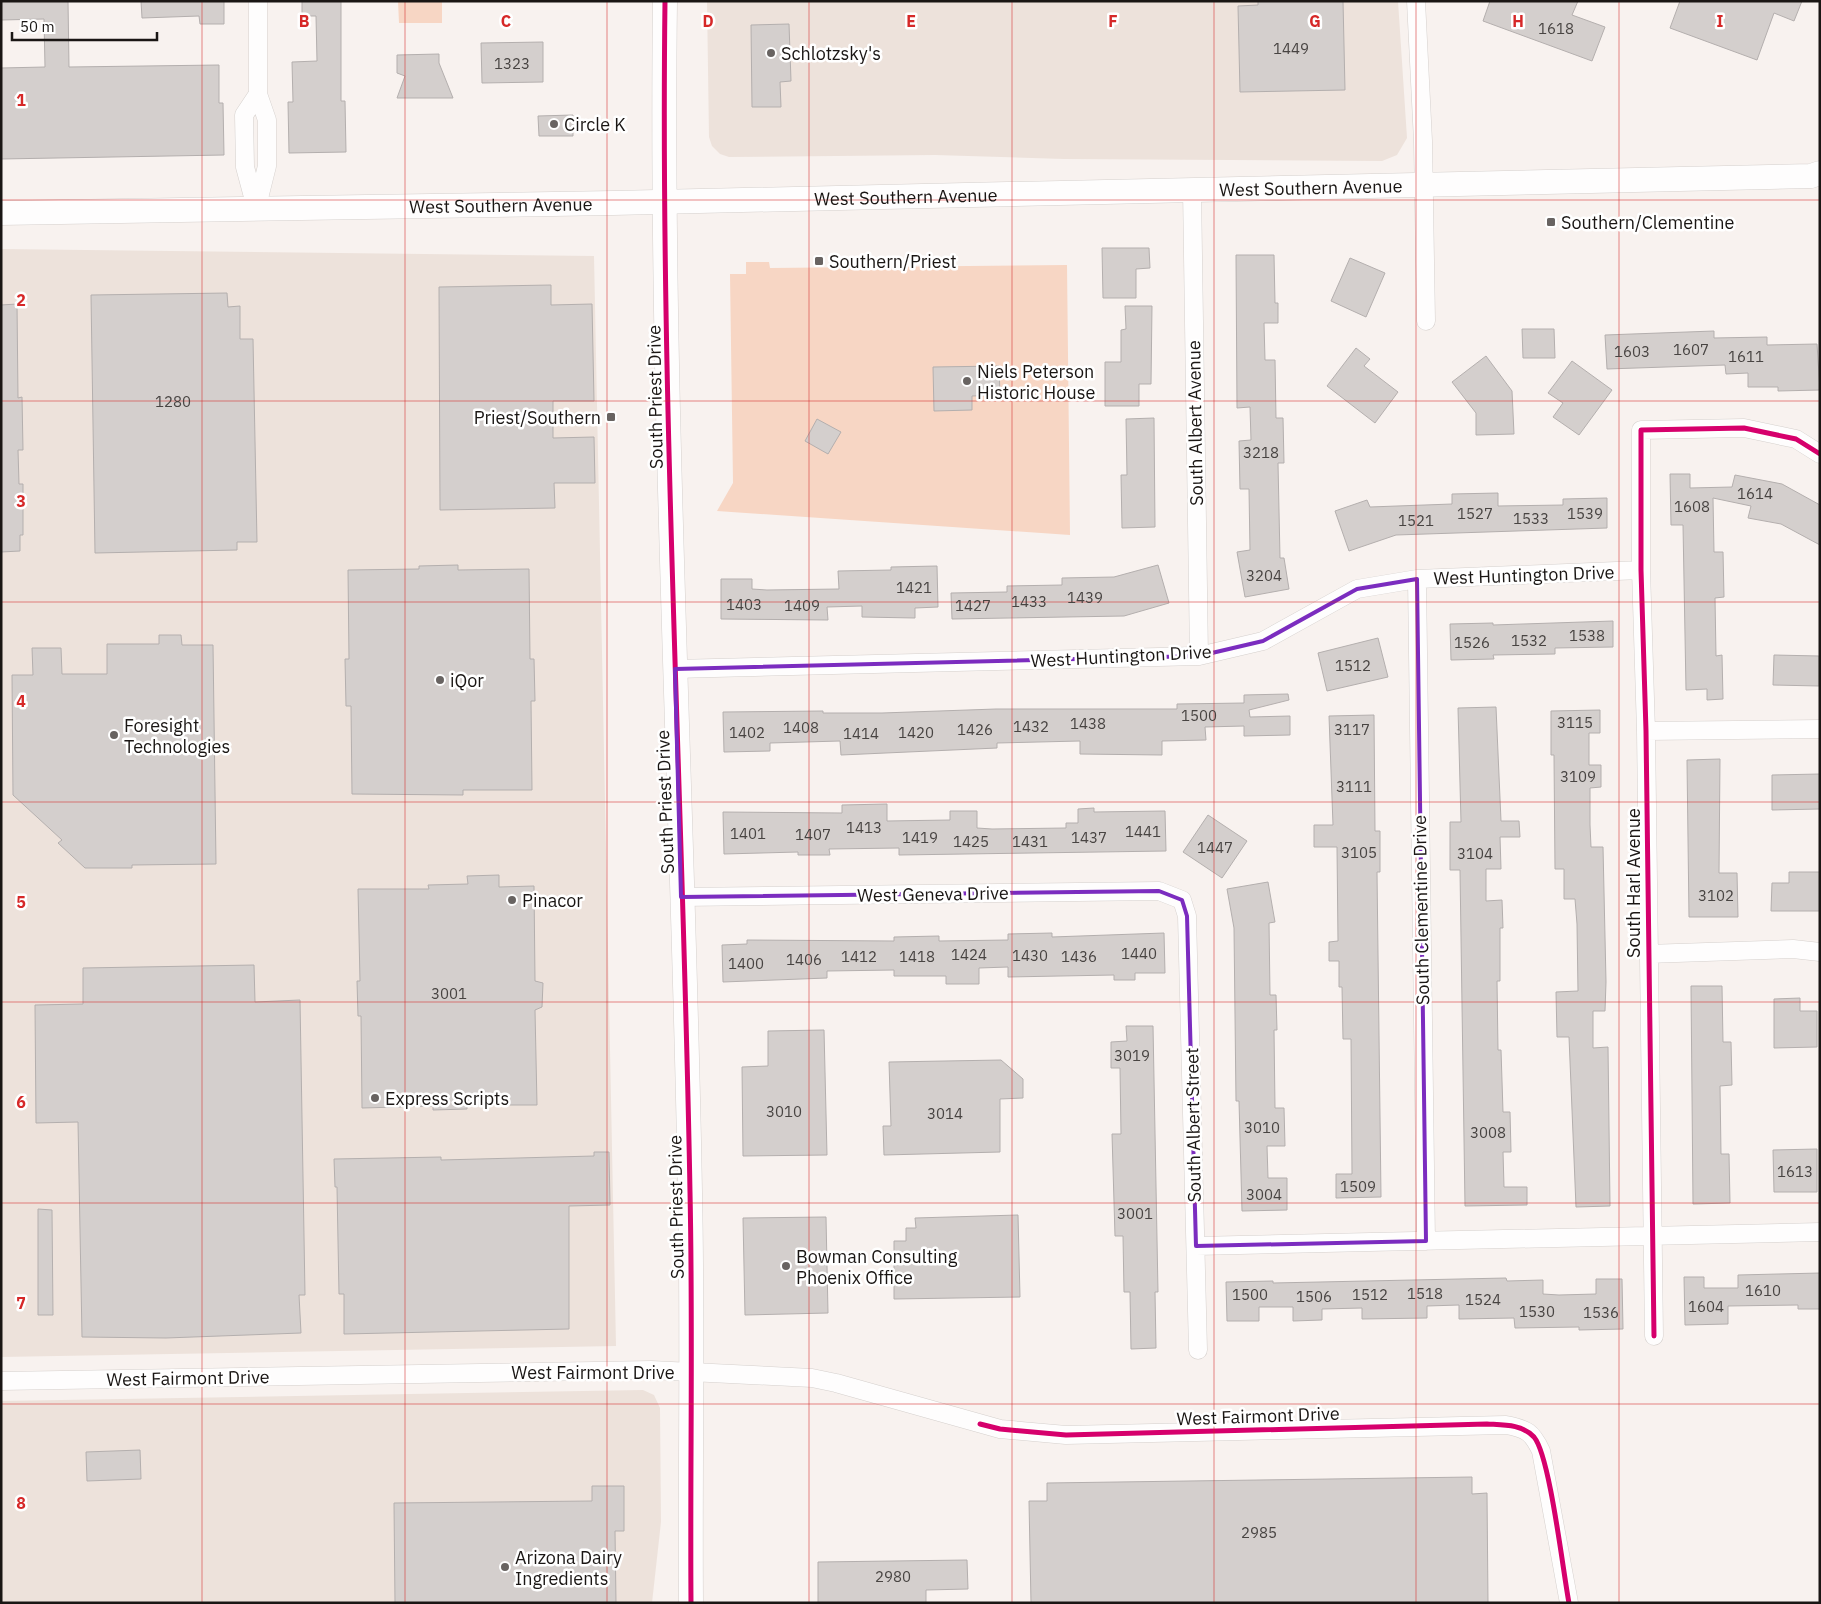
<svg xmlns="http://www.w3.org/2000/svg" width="1821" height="1604" font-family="'IBM Plex Sans',sans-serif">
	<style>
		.built { fill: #ede2db }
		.green { fill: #f7d6c4 }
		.building { fill: #d4cfcd; stroke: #b4afae }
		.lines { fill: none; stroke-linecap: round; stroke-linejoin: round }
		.minor-casing { stroke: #d5d0cd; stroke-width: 19 }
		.secondary-casing { stroke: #d5d0cd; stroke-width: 25 }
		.minor { stroke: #fefdfd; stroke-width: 18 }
		.secondary { stroke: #fefdfd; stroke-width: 24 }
		.cycleway-casing { stroke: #fff; stroke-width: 8 }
		.cycleway { stroke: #d6006c; stroke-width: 5 }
		.marked { fill: none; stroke: #7b2cbf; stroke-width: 4; stroke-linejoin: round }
		.grid { fill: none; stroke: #d62828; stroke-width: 1; stroke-opacity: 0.55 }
		.poi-dot { fill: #686361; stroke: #fff; stroke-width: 2 }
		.labels { text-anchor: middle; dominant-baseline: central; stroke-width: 5; stroke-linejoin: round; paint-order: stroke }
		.number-label { font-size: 15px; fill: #484442 }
		.poi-label { font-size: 18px; fill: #1a1614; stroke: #fff; text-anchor: start }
		.street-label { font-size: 18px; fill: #1a1614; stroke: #fff }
		.grid-label { font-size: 16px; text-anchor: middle; font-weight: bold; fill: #d62828; stroke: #fff; stroke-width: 5; stroke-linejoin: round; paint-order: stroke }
	</style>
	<rect width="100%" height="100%" fill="#f8f2ef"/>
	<path class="built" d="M 707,1 L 1398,1 L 1407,138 L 1397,155 L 1382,161 L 1064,159 L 935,155 L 729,157 L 720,154 L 712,146 L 709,137 Z
		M 1,249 L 594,256 L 616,1346 L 1,1357 Z
		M 643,1390 L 654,1395 L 660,1408 L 661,1522 L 652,1603 L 1,1603 L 1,1401 Z"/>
	<path class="green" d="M 398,1 L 442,1 L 442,23 L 399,23 Z
		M 746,262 L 769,262 L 770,268 L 1067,265 L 1070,535 L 717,511 L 733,483 L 730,274 L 746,274 Z"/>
	<path class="building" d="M 1,1 L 68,1 L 69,67 L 219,65 L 219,103 L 223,103 L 224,155 L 1,159 L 1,68 L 45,67 L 44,19 L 1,20 Z
		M 141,1 L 224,1 L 224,24 L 200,24 L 199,16 L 142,18 Z
		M 302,1 L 341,1 L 341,101 L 345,101 L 346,152 L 289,153 L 288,102 L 293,102 L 292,62 L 317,61 L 316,16 L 302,16 Z
		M 1258,1 L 1343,1 L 1345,90 L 1240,92 L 1238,6 L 1258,5 Z
		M 1490,1 L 1578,1 L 1572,15 L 1605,27 L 1592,61 L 1483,21 Z
		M 1680,1 L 1802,1 L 1794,21 L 1774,13 L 1757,60 L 1670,28 Z
		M 789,24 L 791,81 L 780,82 L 781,107 L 752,107 L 751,25 Z
		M 543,42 L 543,82 L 482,83 L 481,43 Z
		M 439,54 L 439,63 L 453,98 L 397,98 L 405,76 L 397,73 L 397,55 Z
		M 573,115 L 573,136 L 539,136 L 538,116 Z
		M 1102,248 L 1149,248 L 1150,268 L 1136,269 L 1136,298 L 1103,298 Z
		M 1236,255 L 1274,255 L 1275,303 L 1278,303 L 1278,323 L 1264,323 L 1265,360 L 1275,360 L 1276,418 L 1283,418 L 1284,463 L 1278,463 L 1280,558 L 1284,558 L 1289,589 L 1245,597 L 1237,552 L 1250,550 L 1249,489 L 1240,489 L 1239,441 L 1251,440 L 1250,407 L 1237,408 Z
		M 1350,258 L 1385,273 L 1366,317 L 1331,301 Z
		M 551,285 L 551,305 L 592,304 L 594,401 L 553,401 L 553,438 L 594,437 L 595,483 L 554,483 L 555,508 L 440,510 L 439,287 Z
		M 227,293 L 228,307 L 240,306 L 240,339 L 253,339 L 257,542 L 237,542 L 237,550 L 95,553 L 91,295 Z
		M 17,304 L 18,398 L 22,397 L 23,450 L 18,450 L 19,484 L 23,484 L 23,535 L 20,535 L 20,551 L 1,552 L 1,305 Z
		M 1125,306 L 1152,306 L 1151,384 L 1139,384 L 1139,406 L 1105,406 L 1105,362 L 1121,362 L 1121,330 L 1126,329 Z
		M 1522,329 L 1554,329 L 1555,358 L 1523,358 Z
		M 1714,331 L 1714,338 L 1767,337 L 1767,345 L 1817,344 L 1820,390 L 1778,391 L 1778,387 L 1748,387 L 1748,373 L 1726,374 L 1725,365 L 1607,369 L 1605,335 Z
		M 1356,348 L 1370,359 L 1364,366 L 1398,392 L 1375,423 L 1327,386 Z
		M 1486,356 L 1512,391 L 1514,434 L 1476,435 L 1476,413 L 1452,382 Z
		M 1572,361 L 1612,390 L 1579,435 L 1553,417 L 1563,403 L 1548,393 Z
		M 999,366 L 1000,395 L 972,396 L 972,410 L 934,411 L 933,367 Z
		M 1154,418 L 1155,527 L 1122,528 L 1121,475 L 1127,475 L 1126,419 Z
		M 817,419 L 841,432 L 828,454 L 805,441 Z
		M 1670,474 L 1690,474 L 1690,488 L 1732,487 L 1735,475 L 1782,484 L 1820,505 L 1820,545 L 1781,524 L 1748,518 L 1751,506 L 1713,498 L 1714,552 L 1723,552 L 1724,597 L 1715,598 L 1716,656 L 1722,655 L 1723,699 L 1707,700 L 1707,689 L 1686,690 L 1683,525 L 1671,525 Z
		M 1498,493 L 1498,506 L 1563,505 L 1563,499 L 1607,498 L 1607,528 L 1396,535 L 1349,551 L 1335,511 L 1367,500 L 1370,507 L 1452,504 L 1452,494 Z
		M 458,565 L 458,570 L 529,569 L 530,659 L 534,659 L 535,701 L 531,701 L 532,790 L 463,790 L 463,795 L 352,794 L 351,706 L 346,706 L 345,659 L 349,659 L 348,570 L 419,569 L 419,566 Z
		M 1158,565 L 1169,603 L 1124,616 L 952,619 L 951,593 L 1007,592 L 1007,586 L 1062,585 L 1062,578 L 1114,577 Z
		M 937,566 L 938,607 L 915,608 L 915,618 L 862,617 L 862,606 L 827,607 L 828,620 L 721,619 L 721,579 L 752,579 L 752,589 L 767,590 L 839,589 L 838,571 L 891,570 L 891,567 Z
		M 1613,621 L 1613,647 L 1555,648 L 1555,654 L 1493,655 L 1494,659 L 1451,660 L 1450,624 L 1493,623 L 1493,625 Z
		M 159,635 L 181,635 L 182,645 L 213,645 L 216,864 L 132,865 L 132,868 L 85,868 L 58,843 L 62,840 L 13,795 L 12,675 L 33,675 L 32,648 L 61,648 L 62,674 L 107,674 L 107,644 L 159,644 Z
		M 1378,638 L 1388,677 L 1327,691 L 1318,653 Z
		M 1774,655 L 1819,656 L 1819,686 L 1773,685 Z
		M 1288,694 L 1289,700 L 1249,710 L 1250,717 L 1290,716 L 1290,735 L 1244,736 L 1244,726 L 1205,727 L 1206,740 L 1162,741 L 1162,755 L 1080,754 L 1080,741 L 997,743 L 997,748 L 841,755 L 840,741 L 770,743 L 770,751 L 724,752 L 723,712 L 823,711 L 823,713 L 882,713 L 996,709 L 1177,709 L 1177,704 L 1244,703 L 1244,695 Z
		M 1496,707 L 1501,821 L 1519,821 L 1520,837 L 1500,837 L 1501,869 L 1486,869 L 1486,901 L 1502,900 L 1503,928 L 1500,928 L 1500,981 L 1497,981 L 1498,1050 L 1501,1050 L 1503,1112 L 1510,1112 L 1511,1152 L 1503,1152 L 1504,1187 L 1527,1187 L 1527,1205 L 1465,1206 L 1460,870 L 1450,870 L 1450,822 L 1461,822 L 1458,708 Z
		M 1600,710 L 1600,733 L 1589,733 L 1589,765 L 1601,765 L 1601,787 L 1590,788 L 1590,825 L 1591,847 L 1603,847 L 1606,982 L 1605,1011 L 1593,1011 L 1593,1048 L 1608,1047 L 1610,1206 L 1576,1207 L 1569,1037 L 1557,1037 L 1556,992 L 1578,991 L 1577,924 L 1575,899 L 1564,899 L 1564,869 L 1555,869 L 1554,755 L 1551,755 L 1551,711 Z
		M 1374,715 L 1375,831 L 1380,831 L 1380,872 L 1377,872 L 1381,1197 L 1336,1198 L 1336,1174 L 1352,1174 L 1351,1039 L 1343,1039 L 1342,987 L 1339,987 L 1339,961 L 1329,961 L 1329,942 L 1338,941 L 1337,847 L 1314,847 L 1314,825 L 1333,825 L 1329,716 Z
		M 1720,759 L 1719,873 L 1737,873 L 1738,917 L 1689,917 L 1687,760 Z
		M 1820,774 L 1820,809 L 1772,810 L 1772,775 Z
		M 887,804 L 887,821 L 950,820 L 950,811 L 977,811 L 977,828 L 992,829 L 1066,828 L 1066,823 L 1078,823 L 1078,809 L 1094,808 L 1094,812 L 1165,811 L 1166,851 L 899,855 L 899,848 L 829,849 L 830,855 L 798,855 L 798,852 L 724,854 L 723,812 L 842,813 L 842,805 Z
		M 1208,815 L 1247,841 L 1222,878 L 1183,852 Z
		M 1789,872 L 1820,872 L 1820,911 L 1771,911 L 1772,883 L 1789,883 Z
		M 499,875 L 499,887 L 534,886 L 535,981 L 543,983 L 542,1007 L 535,1010 L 537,1105 L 467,1105 L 467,1109 L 433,1110 L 433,1106 L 362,1108 L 361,1016 L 358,1016 L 357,981 L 360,981 L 358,889 L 429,889 L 428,885 L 468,884 L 467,876 Z
		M 1268,882 L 1275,922 L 1269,923 L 1270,995 L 1276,995 L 1277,1030 L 1274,1030 L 1275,1108 L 1284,1108 L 1285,1146 L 1267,1146 L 1268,1178 L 1287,1178 L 1287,1210 L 1242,1211 L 1239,1101 L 1236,1101 L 1234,928 L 1227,889 Z
		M 1052,933 L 1052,937 L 1164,933 L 1165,973 L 1135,973 L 1135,980 L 1114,980 L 1114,975 L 1008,977 L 1008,967 L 979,968 L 979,984 L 946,984 L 946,976 L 894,976 L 894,970 L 827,971 L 827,978 L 723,982 L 722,945 L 747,944 L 747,940 L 894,941 L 894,937 L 939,936 L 939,941 L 1008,940 L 1008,934 Z
		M 254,965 L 255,1002 L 300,1000 L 305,1295 L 299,1295 L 301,1333 L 166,1338 L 82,1337 L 78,1122 L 36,1123 L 35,1005 L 83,1004 L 83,968 Z
		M 1691,986 L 1722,986 L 1723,1042 L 1731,1042 L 1732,1085 L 1720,1086 L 1721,1154 L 1729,1154 L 1730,1203 L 1693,1204 Z
		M 1800,998 L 1800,1011 L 1817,1011 L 1817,1047 L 1774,1048 L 1774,999 Z
		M 1126,1026 L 1153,1026 L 1158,1292 L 1155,1292 L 1156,1348 L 1131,1349 L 1130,1292 L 1124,1292 L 1123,1236 L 1115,1236 L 1112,1134 L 1121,1134 L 1120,1068 L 1111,1068 L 1111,1042 L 1127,1041 Z
		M 824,1030 L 827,1155 L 743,1156 L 742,1067 L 768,1066 L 768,1031 Z
		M 1001,1060 L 1023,1079 L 1023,1098 L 1000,1099 L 1000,1152 L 884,1155 L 883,1126 L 891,1126 L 889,1062 Z
		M 1817,1149 L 1817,1192 L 1774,1192 L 1773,1150 Z
		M 594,1152 L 609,1152 L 610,1205 L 569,1206 L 569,1329 L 344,1334 L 344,1294 L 339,1294 L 337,1187 L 335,1187 L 334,1159 L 441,1157 L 441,1160 L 594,1156 Z
		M 38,1209 L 52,1210 L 53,1315 L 38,1315 Z
		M 1018,1215 L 1020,1297 L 894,1299 L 894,1241 L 906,1241 L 906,1228 L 916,1228 L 915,1218 Z
		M 826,1217 L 828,1313 L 745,1315 L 743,1218 Z
		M 1820,1273 L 1820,1309 L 1798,1309 L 1798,1305 L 1728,1306 L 1728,1324 L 1685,1325 L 1684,1277 L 1704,1277 L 1704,1288 L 1738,1288 L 1738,1275 Z
		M 1506,1278 L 1507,1281 L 1543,1280 L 1543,1294 L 1559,1295 L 1596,1294 L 1596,1279 L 1622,1279 L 1623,1329 L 1579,1330 L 1579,1327 L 1515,1328 L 1514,1318 L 1459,1319 L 1459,1305 L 1427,1306 L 1427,1318 L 1362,1319 L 1362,1308 L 1322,1309 L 1322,1320 L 1293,1321 L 1293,1307 L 1259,1307 L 1259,1321 L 1227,1321 L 1226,1282 L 1273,1281 L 1273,1283 Z
		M 140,1450 L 141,1479 L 87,1481 L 86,1452 Z
		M 1472,1477 L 1472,1494 L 1487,1493 L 1488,1603 L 1031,1603 L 1029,1501 L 1047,1501 L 1047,1483 Z
		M 592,1486 L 624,1486 L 624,1531 L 615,1531 L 616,1603 L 395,1603 L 394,1503 L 592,1501 Z
		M 967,1560 L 968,1589 L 926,1590 L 926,1603 L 818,1603 L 818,1562 Z"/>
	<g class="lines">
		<g class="minor-casing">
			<path id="minor" d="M 1416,1 L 1423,141 L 1426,321
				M 1192,189 L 1199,656
				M 256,208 L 245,167 L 244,115 L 258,94
				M 256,210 L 267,166 L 267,120 L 258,94 L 258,1
				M 1417,579 L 1426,1241
				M 675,669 L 1199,656 L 1263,641 L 1357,589 L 1417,579 L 1641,570
				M 1646,731 L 1820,729
				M 681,897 L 1159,891 L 1182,900 L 1187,916 L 1198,1350
				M 1647,954 L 1793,949 L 1820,952
				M 1196,1246 L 1820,1232
				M 1654,1336 L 1646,731 L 1641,570 L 1641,430 L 1744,428 L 1796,439 L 1820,454
				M 1,1381 L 651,1370 L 812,1378 L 836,1383 L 1000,1429 L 1066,1435 L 1506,1425 C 1527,1429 1532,1432 1541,1451 L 1569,1603"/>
		</g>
		<g class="secondary-casing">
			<g id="secondary">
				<path d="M 665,1 C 660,398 683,795 690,1192 C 693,1329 690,1466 691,1603"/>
				<path id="s1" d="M 1,213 L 613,203 L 1811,176 L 1820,173"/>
			</g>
		</g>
		<use href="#minor" class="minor"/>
		<use href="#secondary" class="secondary"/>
		<g class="cycleway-casing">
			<path id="cycleway" d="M 665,1 C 660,398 683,795 690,1192 C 693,1329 690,1466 691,1603
				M 1654,1336 L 1646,731 L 1641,570 L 1641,430 L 1744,428 L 1796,439 L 1820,454
				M 980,1424 L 1000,1429 L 1066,1435 L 1487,1424 C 1503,1425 1522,1424 1534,1437 C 1550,1456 1563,1572 1569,1603"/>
		</g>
		<use href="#cycleway" class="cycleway"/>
	</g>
	<path class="marked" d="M 1417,579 L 1426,1241 L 1196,1246 L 1187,916 L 1182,900 L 1159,891 L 681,897 L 675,669 L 1199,656 L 1263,641 L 1357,589 Z"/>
	<path class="grid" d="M 202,1 L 202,1603M 405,1 L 405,1603M 607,1 L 607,1603M 809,1 L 809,1603M 1012,1 L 1012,1603M 1214,1 L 1214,1603M 1416,1 L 1416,1603M 1619,1 L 1619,1603M 1,200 L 1820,200M 1,401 L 1820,401M 1,602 L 1820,602M 1,802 L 1820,802M 1,1002 L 1820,1002M 1,1203 L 1820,1203M 1,1404 L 1820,1404"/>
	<g class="poi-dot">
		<circle cx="771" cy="53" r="5"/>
		<circle cx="554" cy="124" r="5"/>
		<rect x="1546" y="217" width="10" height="10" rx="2.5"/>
		<rect x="814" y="256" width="10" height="10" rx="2.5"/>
		<circle cx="967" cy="381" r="5"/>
		<rect x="606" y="412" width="10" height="10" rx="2.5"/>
		<circle cx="440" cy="680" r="5"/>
		<circle cx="114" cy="735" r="5"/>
		<circle cx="512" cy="900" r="5"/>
		<circle cx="375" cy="1098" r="5"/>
		<circle cx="786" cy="1266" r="5"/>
		<circle cx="505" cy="1567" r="5"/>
	</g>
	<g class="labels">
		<g class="number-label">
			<text x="1556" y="28">1618</text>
			<text x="1291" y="48">1449</text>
			<text x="512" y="63">1323</text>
			<text x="1691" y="349">1607</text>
			<text x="1632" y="351">1603</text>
			<text x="1746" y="356">1611</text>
			<text x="173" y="401">1280</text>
			<text x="1261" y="452">3218</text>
			<text x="1755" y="493">1614</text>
			<text x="1692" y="506">1608</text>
			<text x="1475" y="513">1527</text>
			<text x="1585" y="513">1539</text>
			<text x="1531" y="518">1533</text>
			<text x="1416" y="520">1521</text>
			<text x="1264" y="575">3204</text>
			<text x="914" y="587">1421</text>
			<text x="1085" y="597">1439</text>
			<text x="1029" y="601">1433</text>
			<text x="744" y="604">1403</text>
			<text x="802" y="605">1409</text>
			<text x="973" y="605">1427</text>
			<text x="1587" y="635">1538</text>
			<text x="1529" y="640">1532</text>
			<text x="1472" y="642">1526</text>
			<text x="1353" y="665">1512</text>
			<text x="1199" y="715">1500</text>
			<text x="1575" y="722">3115</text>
			<text x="1088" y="723">1438</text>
			<text x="1031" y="726">1432</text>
			<text x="801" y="727">1408</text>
			<text x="975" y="729">1426</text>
			<text x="1352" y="729">3117</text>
			<text x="747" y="732">1402</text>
			<text x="916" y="732">1420</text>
			<text x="861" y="733">1414</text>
			<text x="1578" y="776">3109</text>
			<text x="1354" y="786">3111</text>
			<text x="864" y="827">1413</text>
			<text x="1143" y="831">1441</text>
			<text x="748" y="833">1401</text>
			<text x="813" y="834">1407</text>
			<text x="920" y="837">1419</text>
			<text x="1089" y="837">1437</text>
			<text x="971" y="841">1425</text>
			<text x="1030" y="841">1431</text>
			<text x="1215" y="847">1447</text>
			<text x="1359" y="852">3105</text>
			<text x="1475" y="853">3104</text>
			<text x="1716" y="895">3102</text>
			<text x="1139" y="953">1440</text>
			<text x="969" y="954">1424</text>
			<text x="1030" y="955">1430</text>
			<text x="859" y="956">1412</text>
			<text x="917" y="956">1418</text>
			<text x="1079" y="956">1436</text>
			<text x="804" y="959">1406</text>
			<text x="746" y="963">1400</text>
			<text x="449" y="993">3001</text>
			<text x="1132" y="1055">3019</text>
			<text x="784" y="1111">3010</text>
			<text x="945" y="1113">3014</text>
			<text x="1262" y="1127">3010</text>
			<text x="1488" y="1132">3008</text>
			<text x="1795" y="1171">1613</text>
			<text x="1358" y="1186">1509</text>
			<text x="1264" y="1194">3004</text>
			<text x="1135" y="1213">3001</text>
			<text x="1763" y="1290">1610</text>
			<text x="1425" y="1293">1518</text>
			<text x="1250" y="1294">1500</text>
			<text x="1370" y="1294">1512</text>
			<text x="1314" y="1296">1506</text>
			<text x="1483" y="1299">1524</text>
			<text x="1706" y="1306">1604</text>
			<text x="1537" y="1311">1530</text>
			<text x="1601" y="1312">1536</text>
			<text x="1259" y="1532">2985</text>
			<text x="893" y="1576">2980</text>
		</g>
		<g class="poi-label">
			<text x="781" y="53">Schlotzsky's</text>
			<text x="564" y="124">Circle K</text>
			<text x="1561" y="222">Southern/Clementine</text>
			<text x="829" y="261">Southern/Priest</text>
			<text x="977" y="371">Niels Peterson<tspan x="977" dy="21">Historic House</tspan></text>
			<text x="601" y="417" text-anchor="end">Priest/Southern</text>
			<text x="450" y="680">iQor</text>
			<text x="124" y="725">Foresight<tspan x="124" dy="21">Technologies</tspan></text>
			<text x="522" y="900">Pinacor</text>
			<text x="385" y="1098">Express Scripts</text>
			<text x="796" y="1256">Bowman Consulting<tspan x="796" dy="21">Phoenix Office</tspan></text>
			<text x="515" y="1557">Arizona Dairy<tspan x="515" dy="21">Ingredients</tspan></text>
		</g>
		<g class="street-label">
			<text stroke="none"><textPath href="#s1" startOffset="1310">West Southern Avenue</textPath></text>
			<text stroke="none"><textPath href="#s1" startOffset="905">West Southern Avenue</textPath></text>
			<text stroke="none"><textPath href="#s1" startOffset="500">West Southern Avenue</textPath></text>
			<text transform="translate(655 397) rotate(-91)">South Priest Drive</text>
			<text transform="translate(1195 423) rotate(-91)">South Albert Avenue</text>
			<text transform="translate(1524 575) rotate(-2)">West Huntington Drive</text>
			<text transform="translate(1121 656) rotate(-3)">West Huntington Drive</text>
			<text transform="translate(665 802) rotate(-92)">South Priest Drive</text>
			<text transform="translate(1633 883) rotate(-90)">South Harl Avenue</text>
			<text transform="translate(933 894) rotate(-1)">West Geneva Drive</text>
			<text transform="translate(1421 910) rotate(-91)">South Clementine Drive</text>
			<text transform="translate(1193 1125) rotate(-91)">South Albert Street</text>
			<text transform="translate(676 1207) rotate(-91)">South Priest Drive</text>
			<text x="593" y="1372">West Fairmont Drive</text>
			<text transform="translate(188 1378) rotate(-1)">West Fairmont Drive</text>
			<text transform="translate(1258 1416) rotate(-2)">West Fairmont Drive</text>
		</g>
	</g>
	<g class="grid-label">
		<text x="304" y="27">B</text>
		<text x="506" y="27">C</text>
		<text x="708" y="27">D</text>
		<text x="911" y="27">E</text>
		<text x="1113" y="27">F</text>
		<text x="1315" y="27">G</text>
		<text x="1518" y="27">H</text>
		<text x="1720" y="27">I</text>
		<text x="21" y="106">1</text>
		<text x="21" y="306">2</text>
		<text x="21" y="507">3</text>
		<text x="21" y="707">4</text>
		<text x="21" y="908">5</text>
		<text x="21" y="1108">6</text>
		<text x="21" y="1309">7</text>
		<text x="21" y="1509">8</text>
	</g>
	<rect width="1821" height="1604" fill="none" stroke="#1a1614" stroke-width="5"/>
	<path d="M12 32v8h145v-8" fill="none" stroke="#1a1614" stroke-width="2.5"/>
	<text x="20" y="32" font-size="15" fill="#1a1614" stroke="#ffffff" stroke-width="4" paint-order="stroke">50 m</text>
</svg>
